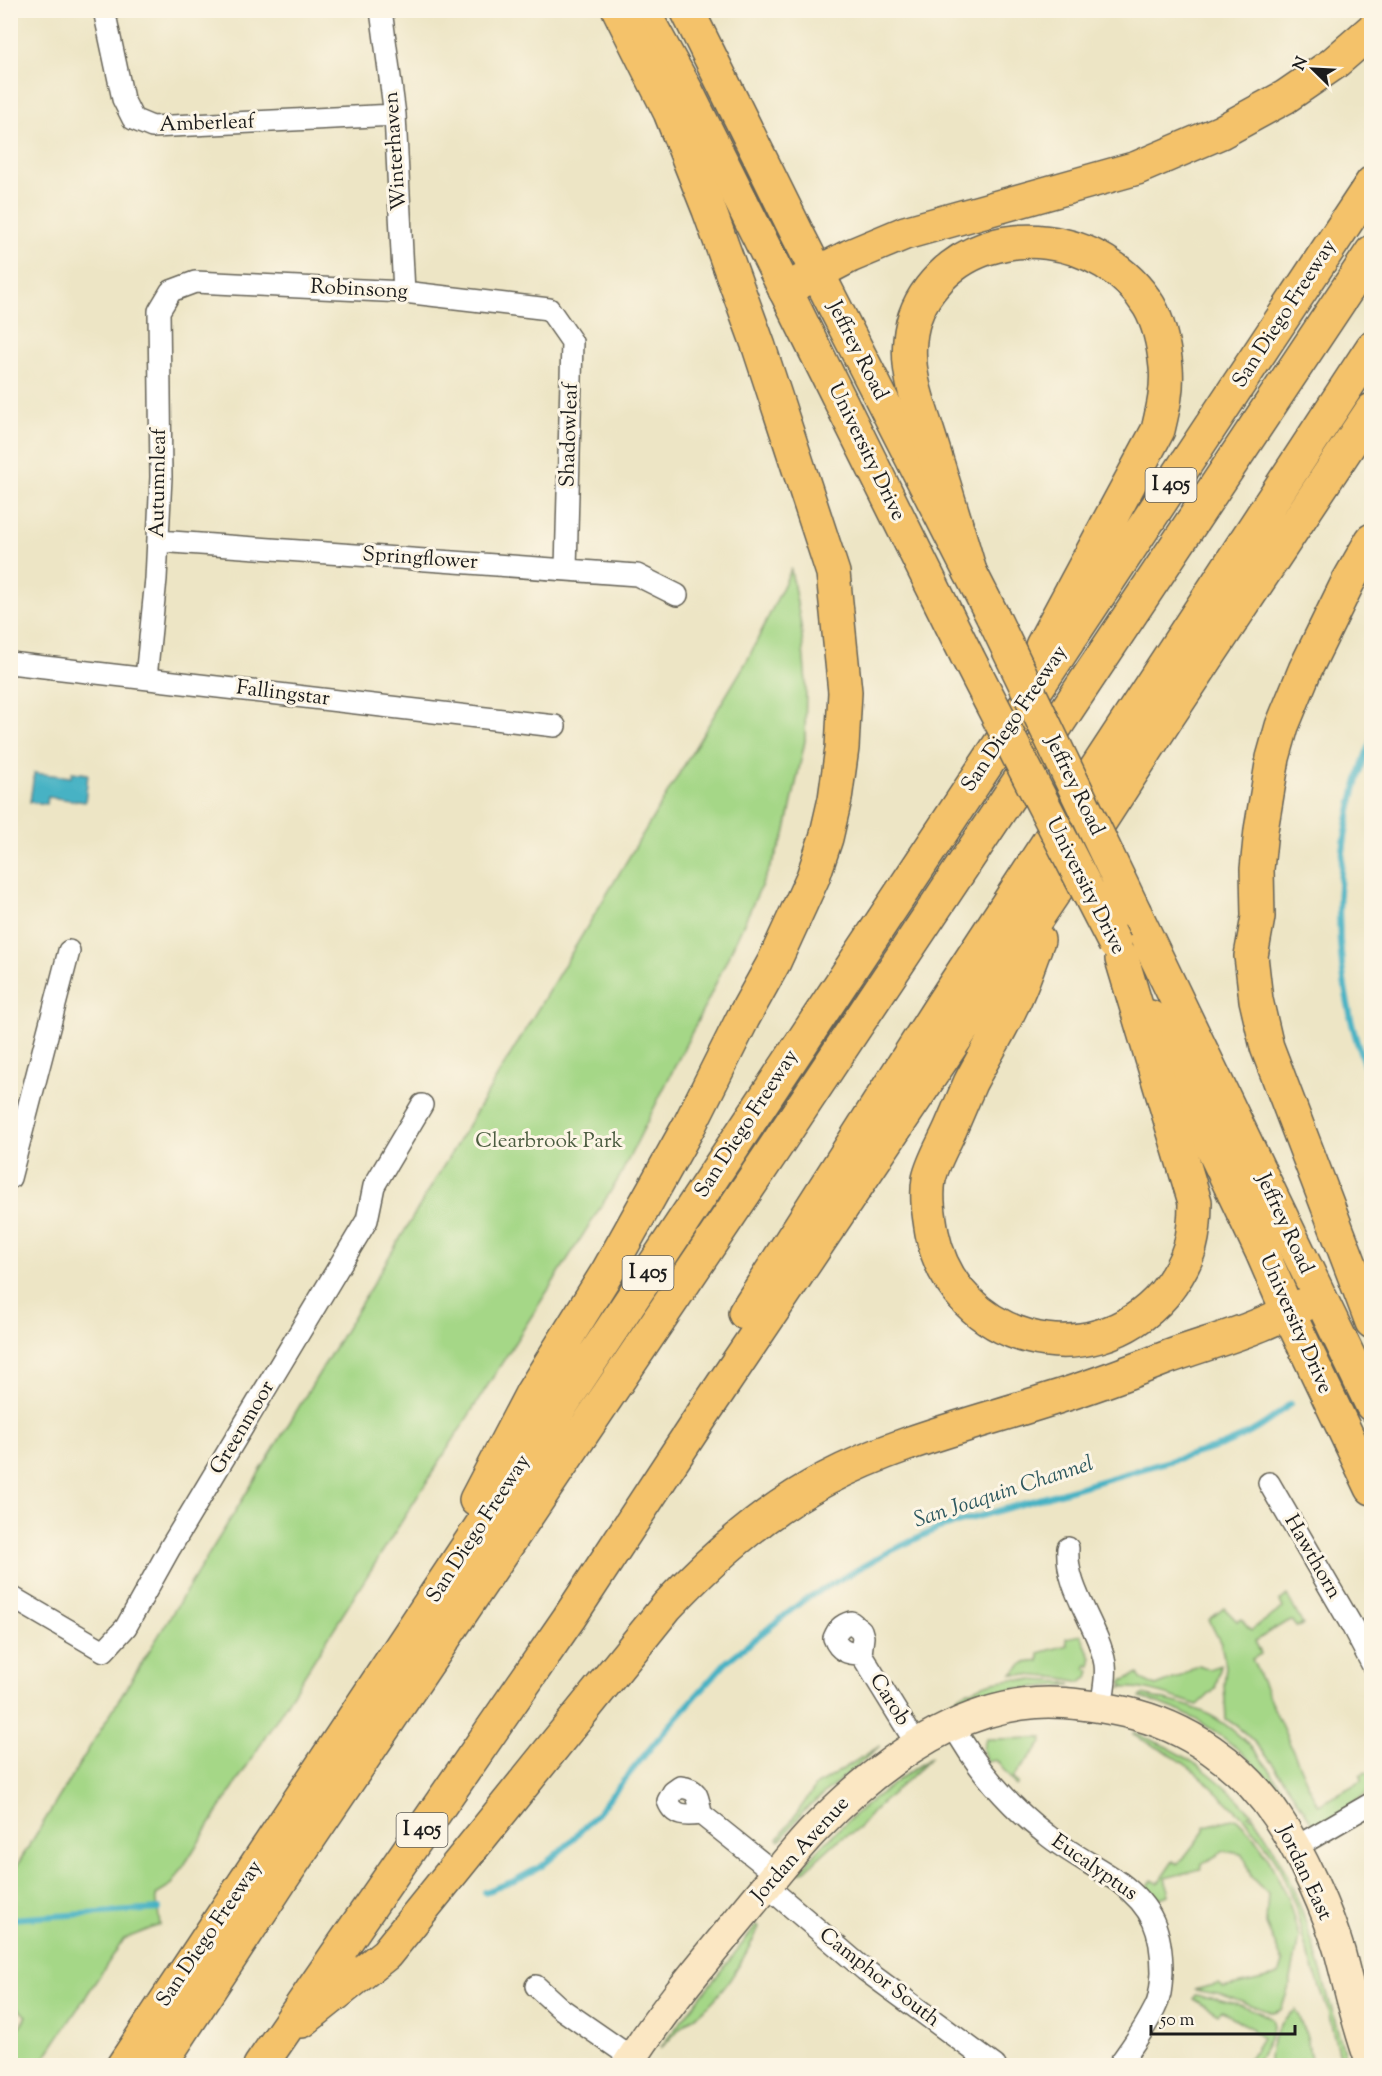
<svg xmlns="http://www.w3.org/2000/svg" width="1382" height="2076" font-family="'Sorts Mill Goudy',serif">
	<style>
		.green { fill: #a5d787; stroke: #607a52; stroke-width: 1.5 }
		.water { fill: #46b2c4; stroke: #316770; stroke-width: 1.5 }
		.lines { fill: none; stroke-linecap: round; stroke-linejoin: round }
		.stream { stroke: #46b2c4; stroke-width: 6 }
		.street-casing { stroke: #656257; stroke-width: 24 }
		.secondary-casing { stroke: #656257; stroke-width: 33 }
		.primary-casing { stroke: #656257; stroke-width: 36 }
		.highway-casing { stroke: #656257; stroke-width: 36 }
		.street { stroke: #fff; stroke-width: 21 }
		.secondary { stroke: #fbe7c3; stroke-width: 30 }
		.primary { stroke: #f4c26a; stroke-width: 33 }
		.highway { stroke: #f4c26a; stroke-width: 33 }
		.primary-bridge-casing { stroke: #656257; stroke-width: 36; stroke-linecap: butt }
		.primary-bridge { stroke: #f4c26a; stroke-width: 33 }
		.labels { text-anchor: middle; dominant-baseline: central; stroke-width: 6; stroke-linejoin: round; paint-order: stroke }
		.shield { fill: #fcf5e5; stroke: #5f5d58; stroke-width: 1.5 }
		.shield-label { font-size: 20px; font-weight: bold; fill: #1c1c1c }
		.street-label { font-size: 21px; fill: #1c1c1c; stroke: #fcf5e5 }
		.park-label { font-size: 21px; fill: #4c5d41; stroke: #fcf5e5 }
		.water-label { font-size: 22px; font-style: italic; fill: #2d585f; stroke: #fcf5e5 }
	</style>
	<rect width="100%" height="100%" fill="#fcf5e5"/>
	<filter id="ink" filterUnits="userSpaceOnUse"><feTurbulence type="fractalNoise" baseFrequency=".0167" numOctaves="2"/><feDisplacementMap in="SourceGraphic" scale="12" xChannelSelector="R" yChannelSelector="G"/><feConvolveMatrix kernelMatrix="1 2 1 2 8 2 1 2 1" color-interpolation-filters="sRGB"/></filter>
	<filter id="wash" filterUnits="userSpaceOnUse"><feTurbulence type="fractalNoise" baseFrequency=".008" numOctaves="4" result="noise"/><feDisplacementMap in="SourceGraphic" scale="24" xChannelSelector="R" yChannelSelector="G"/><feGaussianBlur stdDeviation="1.35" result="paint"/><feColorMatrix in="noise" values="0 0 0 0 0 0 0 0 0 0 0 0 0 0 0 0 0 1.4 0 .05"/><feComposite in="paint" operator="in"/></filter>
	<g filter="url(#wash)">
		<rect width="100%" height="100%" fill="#ede5c5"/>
		<path class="green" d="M 791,570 L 801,625 L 806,683 L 805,741 L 785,835 L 709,998 L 619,1178 L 171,1886 L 156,1895 L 160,1925 L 124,1939 L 40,2065 L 11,2065 L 11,2041 L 27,2016 L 11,2004 L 11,1875 L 273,1450 L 748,659 Z
			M 1287,1595 L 1303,1625 L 1296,1627 L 1293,1621 L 1286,1622 L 1255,1641 L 1261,1654 L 1252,1659 L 1314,1798 L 1319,1805 L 1361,1781 L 1360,1775 L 1366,1772 L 1371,1775 L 1371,1790 L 1317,1829 C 1291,1793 1265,1742 1226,1719 L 1224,1685 L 1226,1666 L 1221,1644 L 1209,1620 L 1224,1608 L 1237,1621 L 1241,1619 L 1251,1630 L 1283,1608 L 1280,1601 Z
			M 1081,1635 L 1091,1658 L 1091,1666 L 1087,1665 L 1085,1669 L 1090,1670 L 1088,1678 L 1081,1682 L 1062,1678 L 1012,1674 L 1024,1663 L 1039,1661 L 1039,1653 L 1067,1645 L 1066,1638 Z
			M 1199,1665 L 1209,1669 L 1221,1665 L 1215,1689 L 1198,1705 C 1174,1698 1147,1686 1121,1688 L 1123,1685 L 1120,1682 L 1138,1674 L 1141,1679 L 1156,1686 L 1179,1677 Z
			M 1013,1679 L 1066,1682 L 1072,1685 C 1017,1687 983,1692 932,1715 L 932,1714 C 959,1694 979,1682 1013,1679 Z
			M 1142,1695 C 1159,1699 1179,1702 1196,1709 C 1239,1725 1268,1764 1291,1802 L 1289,1803 C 1250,1755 1203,1712 1140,1698 Z
			M 1133,1733 C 1181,1749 1218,1776 1252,1814 L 1248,1815 L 1250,1818 L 1253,1816 C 1307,1892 1321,1979 1348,2065 L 1341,2065 L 1327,2007 L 1304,1942 L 1295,1905 L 1278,1864 L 1267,1847 L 1243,1817 L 1197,1773 L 1172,1755 L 1133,1735 Z
			M 1043,1738 L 1042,1743 L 1015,1775 L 1013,1779 L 1018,1783 L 1016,1786 L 996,1760 L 987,1762 C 983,1753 981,1748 987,1739 Z
			M 880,1746 L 804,1811 L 780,1841 L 778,1839 L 817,1785 Z
			M 932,1757 L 872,1812 L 858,1829 L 837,1841 L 803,1872 L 799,1872 C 836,1826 882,1789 932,1757 Z
			M 1236,1818 L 1251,1833 L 1267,1856 L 1288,1899 L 1299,1937 L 1290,1984 L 1281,2010 L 1273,2013 L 1222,1995 L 1194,1990 L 1218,1984 L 1223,1988 L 1276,1976 L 1280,1973 L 1283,1963 L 1266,1924 L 1268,1894 L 1251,1877 L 1246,1861 L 1241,1854 L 1224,1851 L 1202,1864 L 1201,1869 L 1165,1878 L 1169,1895 L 1151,1901 L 1143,1893 L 1152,1880 L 1158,1883 L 1173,1861 L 1179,1864 L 1205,1830 L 1205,1826 Z
			M 757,1925 L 759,1928 C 746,1954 731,1983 710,2004 C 701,2012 690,2020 680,2028 C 673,2035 669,2042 660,2048 Z
			M 1195,1995 C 1216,1998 1256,2007 1273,2020 C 1275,2035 1262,2052 1255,2065 L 1245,2065 L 1262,2038 L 1252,2031 L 1252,2029 L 1221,2010 L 1218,2014 L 1193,1999 Z
			M 1296,2010 L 1307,2037 L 1312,2065 L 1269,2065 C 1268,2045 1278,2020 1296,2010 Z"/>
		<path class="water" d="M 72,772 L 88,774 L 85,802 L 48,797 L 47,804 L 30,802 L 34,773 L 71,777 Z"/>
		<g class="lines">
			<path class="stream" d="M 1372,738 C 1337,827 1330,926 1351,1019 C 1356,1043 1365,1066 1372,1089
				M 485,1892 L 514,1881 L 542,1866 L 566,1846 L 594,1817 L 657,1740 L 726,1662 L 804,1600 L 886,1553 L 939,1528 L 1221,1446 C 1249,1435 1267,1424 1290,1404
				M 10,1919 L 159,1909"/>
		</g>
	</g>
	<g filter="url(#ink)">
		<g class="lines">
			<g class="street-casing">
				<path id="street" d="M 104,10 L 123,99 L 133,119 L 152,127 L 395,115
					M 381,10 L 395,115 L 404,292
					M 158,541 L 637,575 L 677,595
					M 10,663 L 555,726
					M 146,678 L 156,579 L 161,477 L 159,311 L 171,291 L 195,282 L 404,292 L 549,309 L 572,342 L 566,569
					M 10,1178 L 69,951
					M 1269,1483 L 1352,1626 L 1372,1664
					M 1068,1548 C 1065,1590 1098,1624 1105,1664 C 1107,1678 1103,1693 1101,1707
					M 10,1596 L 104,1651 L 126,1627 L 170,1548 L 367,1220 L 374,1186 L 422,1105
					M 851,1622 L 861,1630 L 863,1637 L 861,1654 C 848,1654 839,1651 834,1638 C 838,1629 841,1625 851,1622 Z
					M 861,1654 L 917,1745
					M 953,1725 C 975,1767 1009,1806 1047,1835 C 1069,1853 1096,1866 1119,1882 C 1153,1907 1162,1932 1162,1972 C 1161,1985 1161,1997 1155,2008 C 1145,2028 1132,2047 1118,2066
					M 680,1787 C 699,1789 698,1797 701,1814 C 686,1816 674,1817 668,1801 L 673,1792 Z
					M 701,1814 L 776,1874
					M 1296,1847 L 1372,1803
					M 767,1886 L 865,1970 L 995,2066
					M 536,1986 L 560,2008 L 632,2058"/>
			</g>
			<g class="secondary-casing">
				<path id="secondary" d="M 627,2066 C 663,2009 707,1958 749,1907 C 771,1881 791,1854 814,1830 C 872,1770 949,1709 1036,1703 C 1066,1701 1096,1706 1125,1712 C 1187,1726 1242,1764 1277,1817 C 1301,1852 1328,1912 1340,1953 C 1350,1991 1358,2029 1372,2065"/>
			</g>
			<g class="primary-casing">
				<path id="primary" d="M 642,10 L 687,92 L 967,656
					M 687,10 L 798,235 L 993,617
					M 1135,913 L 1372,1405
					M 1150,1017 L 1262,1252 L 1288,1312 L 1372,1488"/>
			</g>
			<g class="highway-casing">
				<path id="highway" d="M 785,290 L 850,256 L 905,233 L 1137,168 L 1221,132 L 1285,97 L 1333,64 L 1372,30
					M 1372,540 L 1348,582 L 1305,670 L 1282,726 L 1273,758 L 1261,830 L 1257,869 L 1258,917 L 1251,956 L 1256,1000 L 1267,1047 L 1372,1322
					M 970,572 C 958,530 945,488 932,446 C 922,412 906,377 910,340 C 912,318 920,300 935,283 C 991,217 1105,233 1149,306 C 1159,323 1164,348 1166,367 C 1168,389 1163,409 1158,430 L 1042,646
					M 1038,940 C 1029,962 1022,986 1011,1007 C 999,1033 983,1058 970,1083 C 964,1097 958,1111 952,1125 C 945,1142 933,1161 929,1179 C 926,1197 929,1215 932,1233 C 954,1343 1091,1379 1164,1294 C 1175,1280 1185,1264 1190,1247 C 1194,1232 1195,1217 1195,1202 L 1122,959
					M 745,1313 L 942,1004 L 1372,348
					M 476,1500 L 532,1393 L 608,1271 L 690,1124 L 743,1018 L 774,962 L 813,877 L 826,838 L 835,799 L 842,748 L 845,692 L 833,573 L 759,347 L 709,210 L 670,112 L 619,10
					M 302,2021 L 386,1954 L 667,1606 C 713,1557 766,1510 826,1479 C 896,1442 973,1424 1048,1400 C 1087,1388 1125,1374 1163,1359 C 1194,1347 1226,1339 1257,1326 C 1278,1318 1298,1307 1319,1298
					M 123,2066 L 1372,183
					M 159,2066 L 281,1880 L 772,1152 L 1372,252
					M 260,2066 L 569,1618 L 703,1414 L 1061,882 L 1165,721 L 1372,410"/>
			</g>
			<use href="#street" class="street"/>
			<use href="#secondary" class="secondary"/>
			<use href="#primary" class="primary"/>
			<use href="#highway" class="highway"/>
			<g class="primary-bridge-casing">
				<path id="primary-bridge" d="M 993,617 L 1135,913
					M 967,656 L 1115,944"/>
			</g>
			<use href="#primary-bridge" class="primary-bridge"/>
		</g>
	</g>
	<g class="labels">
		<g class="shield">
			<rect x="1145.5" y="468" width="51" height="34" rx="4.5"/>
			<rect x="622.5" y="1256" width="51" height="34" rx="4.5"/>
			<rect x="396.5" y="1813" width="51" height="34" rx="4.5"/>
		</g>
		<g class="shield-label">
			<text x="1171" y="485">I 405</text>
			<text x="648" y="1273">I 405</text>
			<text x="422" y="1830">I 405</text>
		</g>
		<g class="street-label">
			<text transform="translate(207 124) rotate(-2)">Amberleaf</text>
			<text transform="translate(396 151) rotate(-94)">Winterhaven</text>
			<text transform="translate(359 290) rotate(3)">Robinsong</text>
			<text transform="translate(1285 314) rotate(-57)">San Diego Freeway</text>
			<text transform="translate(857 351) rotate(63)">Jeffrey Road</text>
			<text transform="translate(570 435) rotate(-88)">Shadowleaf</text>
			<text transform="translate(866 452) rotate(64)">University Drive</text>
			<text transform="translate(159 483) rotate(-89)">Autumnleaf</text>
			<text transform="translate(420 559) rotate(4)">Springflower</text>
			<text transform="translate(283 694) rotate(7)">Fallingstar</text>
			<text transform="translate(1015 719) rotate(-56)">San Diego Freeway</text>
			<text transform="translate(1074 786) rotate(64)">Jeffrey Road</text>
			<text transform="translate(1085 886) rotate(63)">University Drive</text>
			<text transform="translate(747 1124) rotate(-57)">San Diego Freeway</text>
			<text transform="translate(1284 1224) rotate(65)">Jeffrey Road</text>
			<text transform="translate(1295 1324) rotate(66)">University Drive</text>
			<text transform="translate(243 1428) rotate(-59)">Greenmoor</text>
			<text transform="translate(479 1529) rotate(-57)">San Diego Freeway</text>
			<text transform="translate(1312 1557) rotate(60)">Hawthorn</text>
			<text transform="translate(889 1700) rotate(58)">Carob</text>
			<text transform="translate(801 1850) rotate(-48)">Jordan Avenue</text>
			<text transform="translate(1094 1868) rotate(35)">Eucalyptus</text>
			<text transform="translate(1304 1873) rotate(65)">Jordan East</text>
			<text transform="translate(210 1934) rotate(-56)">San Diego Freeway</text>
			<text transform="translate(879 1978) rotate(38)">Camphor South</text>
		</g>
		<g class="park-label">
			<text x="549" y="1142">Clearbrook Park</text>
		</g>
		<g class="water-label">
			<text transform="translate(1004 1493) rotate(-18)">San Joaquin Channel</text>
		</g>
	</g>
	<rect width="1382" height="2076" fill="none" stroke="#fcf5e5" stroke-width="36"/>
	<g transform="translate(1313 69) rotate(294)" stroke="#fcf5e5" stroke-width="4.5" paint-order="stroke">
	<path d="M0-4.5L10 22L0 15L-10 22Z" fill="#1c1c1c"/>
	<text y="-9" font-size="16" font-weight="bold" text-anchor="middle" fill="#1c1c1c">N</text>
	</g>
	<path d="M1151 2025v9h144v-9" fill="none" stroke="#1c1c1c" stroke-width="3"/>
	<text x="1160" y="2025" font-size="18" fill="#1c1c1c" stroke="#fcf5e5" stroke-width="4.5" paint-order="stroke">50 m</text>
</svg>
